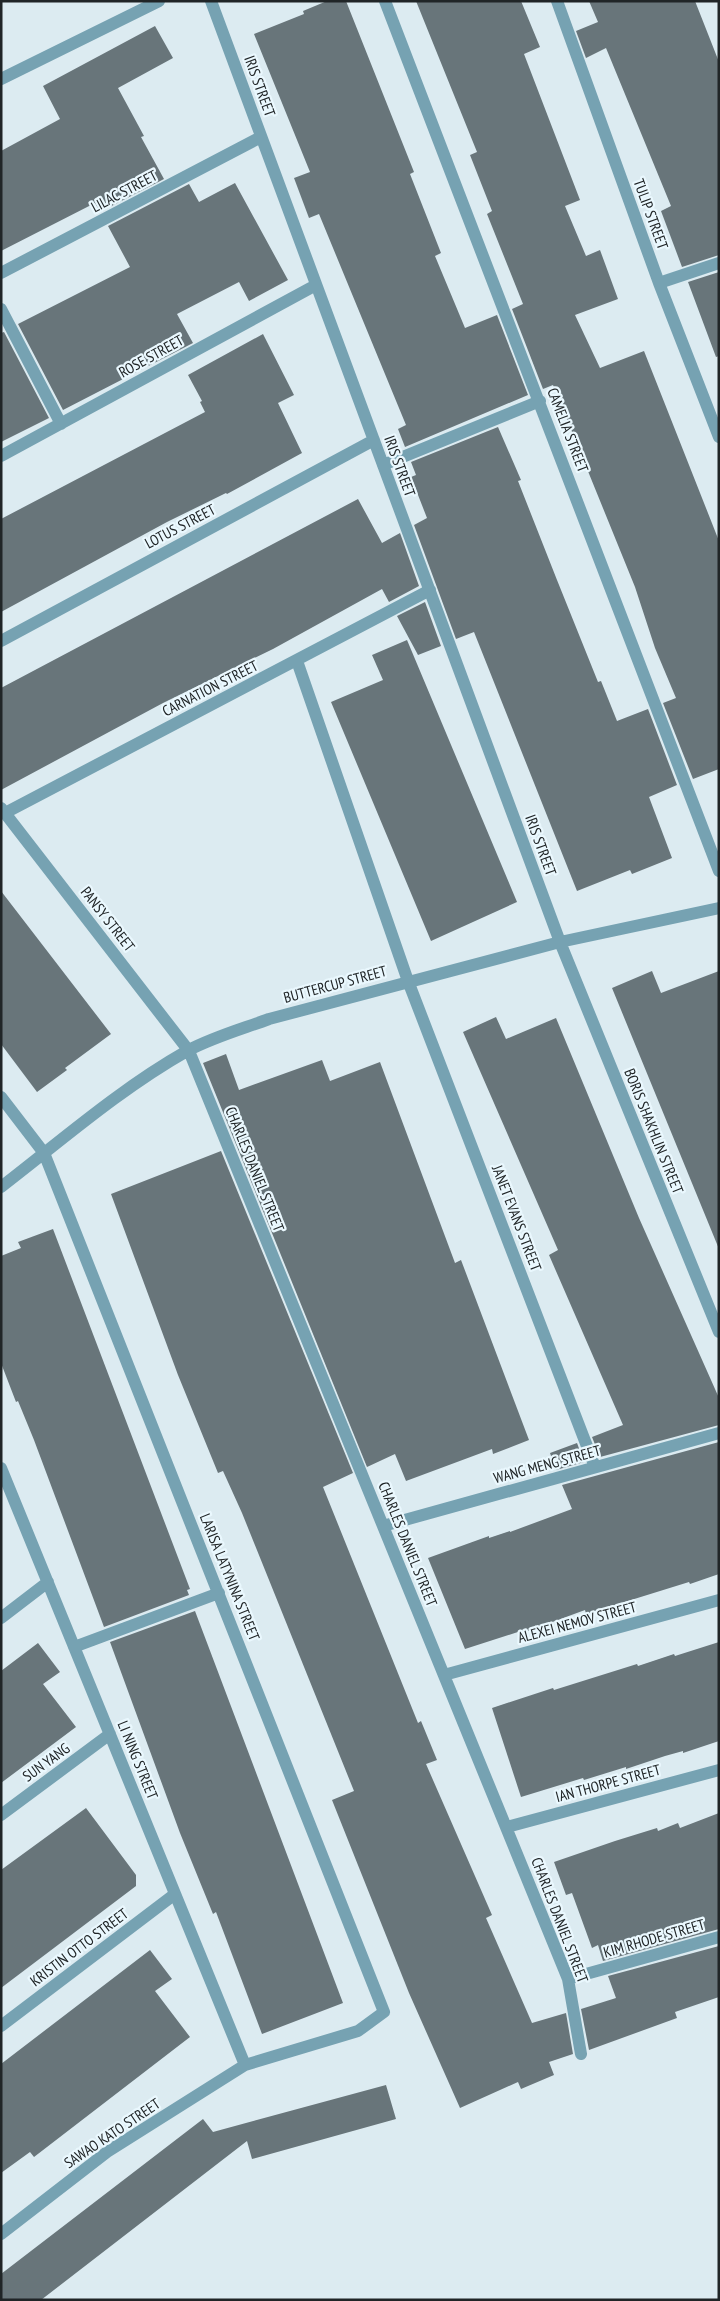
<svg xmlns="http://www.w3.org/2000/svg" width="720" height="2301" font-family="'PT Sans Narrow',sans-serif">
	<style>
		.building { fill: #68757a }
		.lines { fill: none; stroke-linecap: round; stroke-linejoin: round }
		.street { stroke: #76a2b2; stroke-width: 12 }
		.labels { text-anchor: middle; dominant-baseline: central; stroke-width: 4.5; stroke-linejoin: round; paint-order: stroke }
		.street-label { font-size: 15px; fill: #202527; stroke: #eaf8fe }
	</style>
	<rect width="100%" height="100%" fill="#dcebf1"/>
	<path class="building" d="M 327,1 L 346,1 L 414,172 L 410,174 L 441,253 L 435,256 L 465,328 L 497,315 L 528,395 L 405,447 L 398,429 L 406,425 L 319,214 L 309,218 L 294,178 L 310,172 L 254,34 L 304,14 L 303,11 Z
		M 416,1 L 521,1 L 540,47 L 524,54 L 580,200 L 565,206 L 586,256 L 600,250 L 618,299 L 575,315 L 600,368 L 644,351 L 719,541 L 719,769 L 693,779 L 663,703 L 676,698 L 655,648 L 635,587 L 553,385 L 543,389 L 512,309 L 523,304 L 487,214 L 492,211 L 470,155 L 477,152 Z
		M 589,1 L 695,1 L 719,62 L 719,255 L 682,267 L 661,211 L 671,206 L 606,48 L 586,58 L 576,31 L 598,22 Z
		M 155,26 L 173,58 L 118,88 L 144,136 L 141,137 L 164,179 L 100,212 L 95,203 L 1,251 L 1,151 L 60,119 L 43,86 Z
		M 235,183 L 288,280 L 249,301 L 239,282 L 177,314 L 193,343 L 63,410 L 18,324 L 130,267 L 108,226 L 189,184 L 199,202 Z
		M 719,272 L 719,356 L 716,357 L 688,282 Z
		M 4,332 L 49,418 L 1,442 L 1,333 Z
		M 263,334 L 294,395 L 278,403 L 302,453 L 227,494 L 226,493 L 167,522 L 1,612 L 1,519 L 205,412 L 200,402 L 202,401 L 188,375 Z
		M 498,427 L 521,480 L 518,481 L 557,580 L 598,682 L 601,681 L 617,721 L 648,709 L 677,785 L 649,797 L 672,858 L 632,874 L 630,870 L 577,891 L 474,632 L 456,639 L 414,525 L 427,518 L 411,477 L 416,475 L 411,462 Z
		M 358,499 L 382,543 L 400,533 L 419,586 L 389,602 L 382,589 L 273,649 L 163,703 L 1,790 L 1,688 Z
		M 425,602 L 441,646 L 418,655 L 397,616 Z
		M 407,640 L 517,902 L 431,941 L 331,702 L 383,680 L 372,655 Z
		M 1,891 L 111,1034 L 65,1068 L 67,1070 L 37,1092 L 1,1044 Z
		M 652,971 L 661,993 L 719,971 L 719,1249 L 612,988 Z
		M 496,1017 L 506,1039 L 556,1018 L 639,1218 L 719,1398 L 719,1425 L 600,1457 L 592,1437 L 623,1425 L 549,1255 L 558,1250 L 463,1032 Z
		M 226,1054 L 239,1090 L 322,1060 L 330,1081 L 380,1062 L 455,1263 L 461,1260 L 529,1440 L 493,1454 L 492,1449 L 406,1481 L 395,1454 L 367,1467 L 203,1063 Z
		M 221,1151 L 353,1473 L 323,1487 L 418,1723 L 421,1721 L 437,1760 L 426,1764 L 492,1915 L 486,1918 L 532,2023 L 566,2013 L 573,2054 L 549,2062 L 554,2075 L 521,2089 L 518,2082 L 460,2108 L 409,1993 L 332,1800 L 354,1791 L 242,1513 L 223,1471 L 218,1473 L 178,1375 L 111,1194 Z
		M 53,1229 L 190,1589 L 187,1590 L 189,1595 L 104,1627 L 34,1440 L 18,1401 L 16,1402 L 1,1363 L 1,1256 L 21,1248 L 18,1242 Z
		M 719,1442 L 719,1574 L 690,1584 L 689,1582 L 586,1614 L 585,1610 L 528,1631 L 527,1629 L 465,1649 L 428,1558 L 489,1536 L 489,1538 L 510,1531 L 510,1532 L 572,1509 L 562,1485 Z
		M 577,1443 L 584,1462 L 556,1470 L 550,1453 Z
		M 195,1611 L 343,2003 L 262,2034 L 216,1912 L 213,1914 L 180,1833 L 110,1642 Z
		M 719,1642 L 719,1741 L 683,1753 L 683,1751 L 665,1756 L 626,1769 L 626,1767 L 584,1780 L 583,1778 L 521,1797 L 492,1708 L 553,1688 L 554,1690 L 637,1664 L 638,1666 L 674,1654 L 675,1656 Z
		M 38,1643 L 60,1672 L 43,1684 L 76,1727 L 1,1783 L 1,1671 Z
		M 86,1808 L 136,1875 L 136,1886 L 1,1988 L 1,1870 Z
		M 719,1813 L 719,1929 L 603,1961 L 598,1945 L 592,1948 L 572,1893 L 566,1895 L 554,1862 L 615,1841 L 657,1828 L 658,1831 L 678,1823 L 680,1828 Z
		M 719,1946 L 719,1997 L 675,2012 L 677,2018 L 589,2050 L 581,2009 L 616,1998 L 608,1976 Z
		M 150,1950 L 172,1979 L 155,1991 L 190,2037 L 34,2157 L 30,2152 L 1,2173 L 1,2064 Z
		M 386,2085 L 396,2119 L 252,2159 L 247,2141 L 41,2300 L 1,2300 L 1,2274 L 203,2119 L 213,2132 Z"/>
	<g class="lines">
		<path class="street" d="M 211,1 L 560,942 L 719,1332
			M 385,1 L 719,871
			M 557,1 L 659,283 L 719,437
			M 1,79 L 159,1
			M 1,273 L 261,137
			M 659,283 L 719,263
			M 1,309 L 61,424
			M 1,456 L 316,285
			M 383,465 L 540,401
			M 1,641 L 374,440
			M 297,661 L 408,981 L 595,1467
			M 1,808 L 189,1051 L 568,1979 L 581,2054
			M 5,813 L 430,590
			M 1,1097 L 44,1153 L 384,2012 L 358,2031 L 245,2065 L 107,2152 L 1,2234
			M 1,1187 C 62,1140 120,1089 187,1051 C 213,1037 242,1029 269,1019 L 560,942 L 719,908
			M 1,1468 L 245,2065
			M 383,1526 L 719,1433
			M 1,1618 L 48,1582
			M 74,1647 L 219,1593
			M 444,1675 L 719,1600
			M 1,1815 L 110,1734
			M 507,1827 L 719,1770
			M 568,1979 L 719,1937
			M 1,2026 L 175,1894"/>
	</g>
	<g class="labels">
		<g class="street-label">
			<text transform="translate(260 86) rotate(70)">IRIS STREET</text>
			<text transform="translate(124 191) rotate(-28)">LILAC STREET</text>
			<text transform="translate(651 214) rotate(70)">TULIP STREET</text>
			<text transform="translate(151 356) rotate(-29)">ROSE STREET</text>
			<text transform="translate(568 430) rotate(69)">CAMELIA STREET</text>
			<text transform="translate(400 466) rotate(70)">IRIS STREET</text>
			<text transform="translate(180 526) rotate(-28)">LOTUS STREET</text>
			<text transform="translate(210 688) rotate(-27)">CARNATION STREET</text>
			<text transform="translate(541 845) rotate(70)">IRIS STREET</text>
			<text transform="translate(108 919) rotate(52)">PANSY STREET</text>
			<text transform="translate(335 984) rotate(-15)">BUTTERCUP STREET</text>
			<text transform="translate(654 1131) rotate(68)">BORIS SHAKHLIN STREET</text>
			<text transform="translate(255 1169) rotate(68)">CHARLES DANIEL STREET</text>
			<text transform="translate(517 1218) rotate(69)">JANET EVANS STREET</text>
			<text transform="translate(547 1464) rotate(-15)">WANG MENG STREET</text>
			<text transform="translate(408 1544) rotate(68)">CHARLES DANIEL STREET</text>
			<text transform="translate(230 1577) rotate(68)">LARISA LATYNINA STREET</text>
			<text transform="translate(577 1622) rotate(-15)">ALEXEI NEMOV STREET</text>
			<text transform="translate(138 1760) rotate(68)">LI NING STREET</text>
			<text transform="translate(46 1762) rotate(-36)">SUN YANG</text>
			<text transform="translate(608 1783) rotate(-15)">IAN THORPE STREET</text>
			<text transform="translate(560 1920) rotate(69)">CHARLES DANIEL STREET</text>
			<text transform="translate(654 1938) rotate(-16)">KIM RHODE STREET</text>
			<text transform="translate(79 1947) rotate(-37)">KRISTIN OTTO STREET</text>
			<text transform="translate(112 2133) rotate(-34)">SAWAO KATO STREET</text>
		</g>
	</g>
	<rect width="720" height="2301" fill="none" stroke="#202527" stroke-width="5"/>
</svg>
